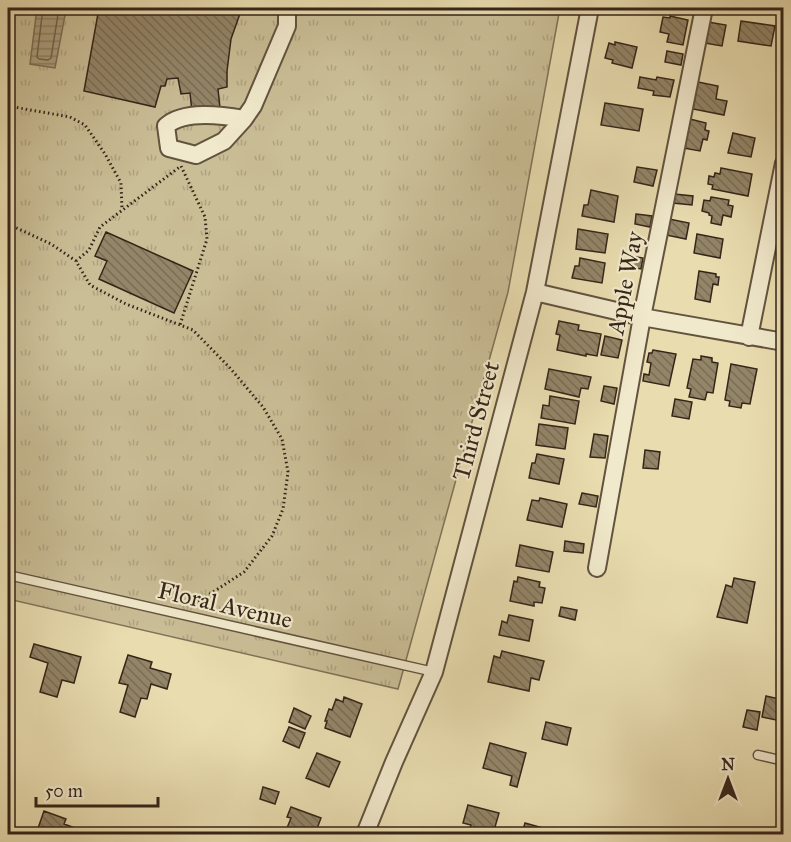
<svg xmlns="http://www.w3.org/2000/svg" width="791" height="842" font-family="'IM FELL Great Primer',serif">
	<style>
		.grass { fill: url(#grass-tufts); stroke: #807258; stroke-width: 1.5 }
		.water { fill: url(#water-rules); stroke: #7c6e55; stroke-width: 1.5 }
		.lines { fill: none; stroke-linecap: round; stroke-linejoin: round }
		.shore { stroke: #70624b; stroke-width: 1.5 }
		.building { fill: url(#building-back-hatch); stroke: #352519; stroke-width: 1.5 }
		.lane-casing { stroke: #62533f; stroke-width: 11 }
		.street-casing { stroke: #62533f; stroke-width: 20 }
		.path { stroke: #352519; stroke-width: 3; stroke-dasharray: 1.5 3; stroke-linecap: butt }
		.lane { stroke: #f1e9cc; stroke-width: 8 }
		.street { stroke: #f1e9cc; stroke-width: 16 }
		.labels { text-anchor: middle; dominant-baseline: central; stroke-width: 4.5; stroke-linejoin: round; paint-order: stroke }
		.street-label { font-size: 24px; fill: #352519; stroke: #f1e9cc }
	</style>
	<defs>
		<pattern id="grass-tufts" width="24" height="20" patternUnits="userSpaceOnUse" patternTransform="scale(1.5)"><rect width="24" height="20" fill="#cabe96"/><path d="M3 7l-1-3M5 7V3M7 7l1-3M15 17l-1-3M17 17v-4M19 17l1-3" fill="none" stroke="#aea381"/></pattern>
		<pattern id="water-rules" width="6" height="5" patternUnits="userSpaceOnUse" patternTransform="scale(1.5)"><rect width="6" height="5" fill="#ac9e7d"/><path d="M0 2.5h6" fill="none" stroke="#8d8166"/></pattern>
		<pattern id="building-back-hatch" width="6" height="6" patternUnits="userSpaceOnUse" patternTransform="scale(1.5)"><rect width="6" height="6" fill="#938568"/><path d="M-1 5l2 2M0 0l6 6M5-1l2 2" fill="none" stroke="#796d55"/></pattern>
	</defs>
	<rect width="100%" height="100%" fill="#e9ddb0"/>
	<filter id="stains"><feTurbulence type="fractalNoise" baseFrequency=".00333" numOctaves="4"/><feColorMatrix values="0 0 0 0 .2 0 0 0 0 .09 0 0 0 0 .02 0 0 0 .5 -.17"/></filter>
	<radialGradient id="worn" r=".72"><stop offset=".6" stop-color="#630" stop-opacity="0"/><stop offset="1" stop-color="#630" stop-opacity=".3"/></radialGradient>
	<path class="grass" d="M 8,8 L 560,8 L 508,292 L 398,689 L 8,599 Z"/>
	<path class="water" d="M 37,8 L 66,10 L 55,68 L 30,64 Z"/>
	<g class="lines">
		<path class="shore" d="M 43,8 L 37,57 L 39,59 L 48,60 L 51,58 L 59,8"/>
	</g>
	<path class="building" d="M 99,8 L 142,8 L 173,13 L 175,8 L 242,8 L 231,39 L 227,71 L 227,87 L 218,89 L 220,108 L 192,112 L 190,93 L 181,94 L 178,78 L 167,79 L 165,86 L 161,86 L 155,107 L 84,91 Z
		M 670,16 L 688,20 L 683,45 L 667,42 L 669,34 L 660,32 L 663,17 L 670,18 Z
		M 741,21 L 775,26 L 771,46 L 738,41 Z
		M 708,22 L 726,25 L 722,46 L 704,43 Z
		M 615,42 L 637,47 L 632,68 L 612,63 L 613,60 L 605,58 L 609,43 L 615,45 Z
		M 667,51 L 683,54 L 681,65 L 665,62 Z
		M 640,77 L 656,80 L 657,77 L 674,80 L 670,97 L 653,95 L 654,91 L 638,88 Z
		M 698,82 L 718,86 L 716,99 L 727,101 L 724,115 L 693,109 Z
		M 605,103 L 643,109 L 639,131 L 601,125 Z
		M 690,119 L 706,123 L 705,130 L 709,131 L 707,140 L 703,139 L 700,151 L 683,148 Z
		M 733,133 L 755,138 L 751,157 L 728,153 Z
		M 637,167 L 657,170 L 653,186 L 634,182 Z
		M 721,168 L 752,174 L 748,196 L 712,189 L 713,185 L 708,184 L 709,176 L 714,177 L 715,173 L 720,174 Z
		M 591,190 L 618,196 L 614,222 L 582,216 L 584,205 L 588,205 Z
		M 674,194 L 693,196 L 692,205 L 673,203 Z
		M 711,197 L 729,200 L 728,205 L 733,206 L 731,217 L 723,215 L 721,225 L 711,223 L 712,216 L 709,215 L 709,213 L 702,211 L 704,200 L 710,201 Z
		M 636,214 L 652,216 L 650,227 L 635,224 Z
		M 669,219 L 689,223 L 686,239 L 666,235 Z
		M 578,229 L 608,234 L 605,253 L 576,249 Z
		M 106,232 L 193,271 L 174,313 L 99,279 L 107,261 L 95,256 Z
		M 697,234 L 723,239 L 720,258 L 694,253 Z
		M 631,256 L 643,258 L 641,269 L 629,267 Z
		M 580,258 L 605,263 L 602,283 L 572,278 L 575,266 L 579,266 Z
		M 699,271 L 716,274 L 716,277 L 719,277 L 718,285 L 713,284 L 710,302 L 695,299 Z
		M 559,321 L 579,325 L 578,330 L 601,334 L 597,356 L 586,354 L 586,356 L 557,350 L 560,335 L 556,334 Z
		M 605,336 L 622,340 L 618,358 L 601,355 Z
		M 653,350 L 676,354 L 669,386 L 643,381 L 644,374 L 649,375 L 651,363 L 647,362 L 649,353 L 652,353 Z
		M 701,356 L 712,358 L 712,362 L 718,363 L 713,393 L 707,392 L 705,400 L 689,397 L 691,389 L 687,388 L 693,359 L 701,360 Z
		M 731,364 L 757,369 L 750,404 L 742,403 L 741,408 L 729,406 L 730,401 L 725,400 Z
		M 549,369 L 591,377 L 588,389 L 581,388 L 579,397 L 545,389 Z
		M 782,380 L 784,380 L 784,406 L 777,405 Z
		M 604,386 L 617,388 L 614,404 L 601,401 Z
		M 550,396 L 579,401 L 575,424 L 541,418 L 543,405 L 549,406 Z
		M 675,399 L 692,402 L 689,419 L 672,416 Z
		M 539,424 L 568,428 L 565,449 L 536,445 Z
		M 594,434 L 608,436 L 605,458 L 590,457 Z
		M 645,450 L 660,452 L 658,469 L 643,468 Z
		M 537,454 L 564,459 L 559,484 L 529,478 L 532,463 L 535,463 Z
		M 582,493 L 598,496 L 596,507 L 579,504 Z
		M 540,498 L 567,504 L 562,527 L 527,520 L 532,500 L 539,501 Z
		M 565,541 L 584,544 L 583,553 L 564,551 Z
		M 520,545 L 553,552 L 549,572 L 516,566 Z
		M 518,577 L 540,582 L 539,587 L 545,588 L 542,603 L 534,602 L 534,606 L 510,601 L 514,581 L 517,582 Z
		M 734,578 L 755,582 L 747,623 L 717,617 L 726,585 L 732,587 Z
		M 561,607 L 577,610 L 575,620 L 559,616 Z
		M 509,615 L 533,620 L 529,641 L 499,635 L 502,621 L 507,623 Z
		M 34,644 L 81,657 L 74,683 L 62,680 L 57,697 L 40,692 L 48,663 L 30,657 Z
		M 502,651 L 544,661 L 539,680 L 531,678 L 529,691 L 488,682 L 494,656 L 500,658 Z
		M 128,655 L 152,662 L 150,668 L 171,674 L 167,689 L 151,684 L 147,699 L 141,698 L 135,717 L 120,712 L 128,685 L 119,683 Z
		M 766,696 L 784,700 L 784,719 L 777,718 L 776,720 L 762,717 Z
		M 344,697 L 362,704 L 350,737 L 325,728 L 327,721 L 325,721 L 329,709 L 332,710 L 336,699 L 343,702 Z
		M 294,708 L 311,716 L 305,729 L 289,722 Z
		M 747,710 L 760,712 L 757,730 L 743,727 Z
		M 546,722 L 571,728 L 567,745 L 542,739 Z
		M 289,727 L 305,733 L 299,748 L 283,741 Z
		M 490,743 L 526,753 L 517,787 L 510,785 L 512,776 L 483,768 Z
		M 317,753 L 340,762 L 329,787 L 306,778 Z
		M 8,757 L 14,759 L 8,778 Z
		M 263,787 L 279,792 L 275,804 L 260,799 Z
		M 468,805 L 499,813 L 493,834 L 479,834 L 469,832 L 471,825 L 463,823 Z
		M 291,807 L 321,818 L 315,834 L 303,834 L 287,828 L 291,818 L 287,817 Z
		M 44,811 L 66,819 L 64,824 L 75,828 L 73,834 L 36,834 Z
		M 525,823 L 543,828 L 542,834 L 522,834 Z"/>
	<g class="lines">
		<g class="lane-casing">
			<path id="lane" d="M 8,575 L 434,672
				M 758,755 L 784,761"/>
		</g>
		<g class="street-casing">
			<path id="street" d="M 244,119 C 221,115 184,110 166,126 L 169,148 L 196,155 L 224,141 L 244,119 L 253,106 L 287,26 L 287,8
				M 535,292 L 642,317 L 784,342
				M 749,337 L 784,163
				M 597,568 L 642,317 L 704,8
				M 365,834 L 394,762 L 434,672 L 535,292 L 590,8"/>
		</g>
		<path class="path" d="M 8,106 L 70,117 L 85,125 L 105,154 L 121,183 L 122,209
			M 8,224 L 51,244 L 76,261 L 90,285 L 126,304 L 193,330 L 230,368 L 263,407 L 282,439 L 288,472 L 283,509 L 272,536 L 244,572 L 193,605
			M 76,261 L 89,250 L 100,227 L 181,166 L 205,217 L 207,239 L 180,325"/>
		<use href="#lane" class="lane"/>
		<use href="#street" class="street"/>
	</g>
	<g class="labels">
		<g class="street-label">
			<text transform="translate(625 283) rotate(-79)">Apple Way</text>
			<text transform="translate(476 421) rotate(-75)">Third Street</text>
			<text transform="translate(225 605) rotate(13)">Floral Avenue</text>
		</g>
	</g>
	<rect width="791" height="842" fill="none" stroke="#e9ddb0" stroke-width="30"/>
	<rect x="9" y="9" width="773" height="824" fill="none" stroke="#352519" stroke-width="3"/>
	<rect x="15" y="15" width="761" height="812" fill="none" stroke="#352519" stroke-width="1.5"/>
	<g transform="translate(728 779)" stroke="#f1e9cc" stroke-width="4.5" paint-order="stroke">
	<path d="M0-4.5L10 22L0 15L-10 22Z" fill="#352519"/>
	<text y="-9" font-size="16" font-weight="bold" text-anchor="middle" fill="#352519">N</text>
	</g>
	<path d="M36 797v9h122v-9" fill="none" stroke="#352519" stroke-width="3"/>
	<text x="45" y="797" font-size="18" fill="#352519" stroke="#f1e9cc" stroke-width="4.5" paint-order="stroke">50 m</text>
	<rect width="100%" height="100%" filter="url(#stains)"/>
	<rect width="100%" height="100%" fill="url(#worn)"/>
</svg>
